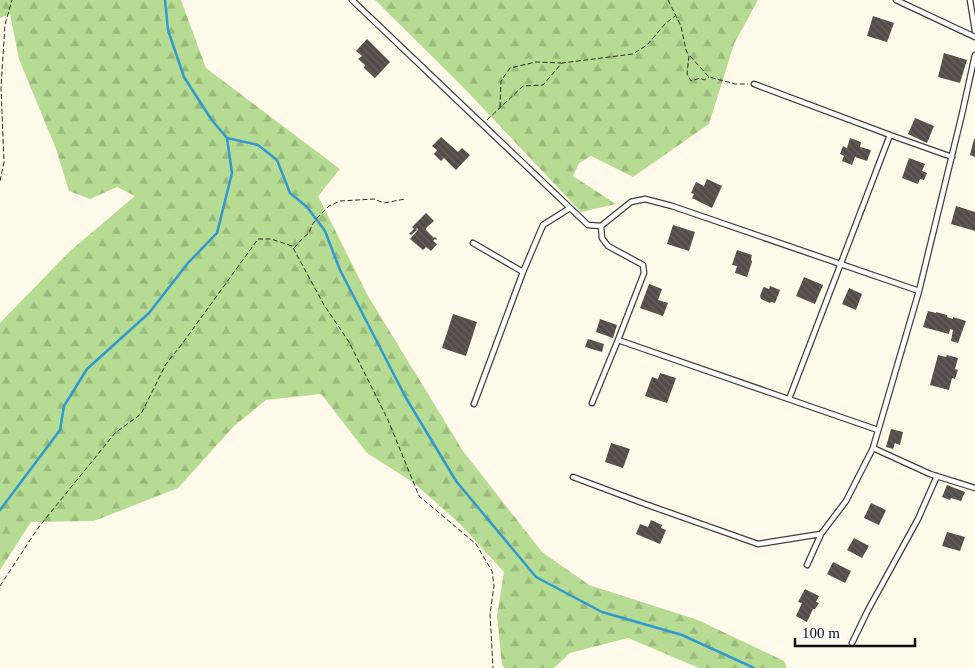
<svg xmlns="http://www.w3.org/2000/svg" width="975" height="668" font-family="'Times New Roman',serif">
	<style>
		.forest { fill: url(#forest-firs) }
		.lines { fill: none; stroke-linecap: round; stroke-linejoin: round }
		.stream { stroke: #3298d0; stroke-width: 2.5 }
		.building { fill: url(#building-back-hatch) }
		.lane-casing { stroke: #3e3e3e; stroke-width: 7 }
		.path { stroke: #2d2d2d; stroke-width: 1; stroke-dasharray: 5 2.5; stroke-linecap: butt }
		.lane { stroke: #fff; stroke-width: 4.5 }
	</style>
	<defs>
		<pattern id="forest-firs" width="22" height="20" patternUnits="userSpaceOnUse" patternTransform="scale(1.25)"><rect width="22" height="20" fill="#b6db92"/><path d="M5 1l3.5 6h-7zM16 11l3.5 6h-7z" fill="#9bbb7d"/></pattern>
		<pattern id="building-back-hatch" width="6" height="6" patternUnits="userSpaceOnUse" patternTransform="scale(1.25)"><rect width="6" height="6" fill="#544c48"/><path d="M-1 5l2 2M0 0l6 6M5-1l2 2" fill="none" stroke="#68615e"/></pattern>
	</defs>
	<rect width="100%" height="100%" fill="#fffaea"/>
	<path class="forest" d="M 0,0 L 181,0 L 206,68 L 340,169 L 318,196 L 368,296 L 463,451 L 542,552 L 589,585 L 698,620 L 784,661 L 787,668 L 699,668 L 628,638 L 570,653 L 554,668 L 505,668 L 502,665 L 497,616 L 504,572 L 460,524 L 414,483 L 367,453 L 321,394 L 266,400 L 234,426 L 178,488 L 94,521 L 31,522 L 0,570 L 0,323 L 70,251 L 135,196 L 117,187 L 90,199 L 69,191 L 56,149 L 19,59 L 10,14 L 0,18 Z
		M 375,0 L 758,0 L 734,44 L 709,124 L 633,177 L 591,156 L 579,163 L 573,176 L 616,204 L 581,212 L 462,86 Z"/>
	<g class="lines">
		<path class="stream" d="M 227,138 L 258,145 L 277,160 L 290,193 L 307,207 L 325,231 L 340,270 L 406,398 L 456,481 L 536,577 L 602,612 L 682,635 L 754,668
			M 0,510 L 60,430 L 64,406 L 87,369 L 149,313 L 188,263 L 217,233 L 232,173 L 227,138 L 211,119 L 184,77 L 168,30 L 165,0"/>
	</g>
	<path class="building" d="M 873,16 L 894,23 L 887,42 L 867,36 Z
		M 367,39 L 390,62 L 375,78 L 364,68 L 365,65 L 358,59 L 362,56 L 356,51 Z
		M 944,53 L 967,60 L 960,83 L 938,77 Z
		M 915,118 L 934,126 L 927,143 L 908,134 Z
		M 441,137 L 458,152 L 462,148 L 470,155 L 456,170 L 444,158 L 441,161 L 434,154 L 437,150 L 432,146 Z
		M 850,138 L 861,142 L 860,147 L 871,150 L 867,161 L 855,157 L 852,165 L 842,161 L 844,156 L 840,154 L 843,146 L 847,148 Z
		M 974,139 L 975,139 L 975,157 L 970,155 Z
		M 909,158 L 925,164 L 922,171 L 927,173 L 924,180 L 920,179 L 918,184 L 902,178 Z
		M 707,179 L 722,186 L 712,208 L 692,198 L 694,194 L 691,193 L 696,182 L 704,186 Z
		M 956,206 L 975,212 L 975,231 L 951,224 Z
		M 426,213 L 434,221 L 426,228 L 426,230 L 434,238 L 435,237 L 437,239 L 436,240 L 435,239 L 433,241 L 437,244 L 431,251 L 426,247 L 423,250 L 410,239 L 417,231 L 418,229 L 416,228 L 417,230 L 411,235 L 409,234 L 414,229 L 412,227 Z
		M 673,225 L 695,232 L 689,251 L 667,244 Z
		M 737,250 L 752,255 L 751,259 L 752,262 L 747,277 L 735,273 L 737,266 L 732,265 Z
		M 804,277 L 823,285 L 815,304 L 796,296 Z
		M 649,284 L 662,289 L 658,300 L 668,303 L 663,316 L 640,308 Z
		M 770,286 L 780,290 L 775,303 L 771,302 L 770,303 L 761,299 L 760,296 L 763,288 L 764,287 L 769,289 Z
		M 849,288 L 862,294 L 856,310 L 842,304 Z
		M 928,311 L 936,313 L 936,312 L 947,315 L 947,317 L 953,319 L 953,317 L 966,321 L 958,343 L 951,341 L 953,330 L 950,329 L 949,334 L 923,327 Z
		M 453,314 L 477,322 L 466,356 L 442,348 Z
		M 600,319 L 617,325 L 613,338 L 596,332 Z
		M 588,339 L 604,344 L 602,352 L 585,347 Z
		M 938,355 L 946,357 L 947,355 L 958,358 L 955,369 L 958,370 L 955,379 L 952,378 L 949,390 L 930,385 Z
		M 660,373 L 676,378 L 667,403 L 645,396 L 652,377 L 658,379 Z
		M 891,429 L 903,432 L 900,445 L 895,443 L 893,449 L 886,447 Z
		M 611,443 L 630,449 L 623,468 L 605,462 Z
		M 947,485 L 965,492 L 961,501 L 951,498 L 950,500 L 942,497 Z
		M 871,503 L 886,510 L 879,525 L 864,518 Z
		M 651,520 L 662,525 L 661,528 L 666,530 L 660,544 L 636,534 L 640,524 L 648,527 Z
		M 947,532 L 965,537 L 960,551 L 942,546 Z
		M 854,538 L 869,546 L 862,558 L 847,550 Z
		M 833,562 L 851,571 L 845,583 L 827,574 Z
		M 805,589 L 819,596 L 816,602 L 819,603 L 815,609 L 813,609 L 807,622 L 796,616 L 802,603 L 798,602 Z"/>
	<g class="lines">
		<g class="lane-casing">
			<path id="lane" d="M 352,0 L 588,225 L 601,226 L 631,202 L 645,199 L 672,206 L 919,291
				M 896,0 L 975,37
				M 970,0 L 975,31
				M 754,84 L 890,135
				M 601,226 L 602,238 L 608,246 L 643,265 L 644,273 L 618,340 L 878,430
				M 473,243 L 523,272
				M 789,399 L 890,135 L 952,157
				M 592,403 L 618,340
				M 474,404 L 523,272 L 543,225 L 570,208
				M 873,448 L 930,474 L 975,488
				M 573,477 L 645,504 L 758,544 L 821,534 L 846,501 L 873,448 L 919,291 L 962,114 L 975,55
				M 807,565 L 821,534
				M 852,643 L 868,610 L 918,519 L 937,476"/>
		</g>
		<path class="path" d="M 668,0 L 681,26 L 686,50 L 689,56 L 687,74 L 691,81 L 700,78 L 704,80 L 709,77
			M 690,56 L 709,77 L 735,84 L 748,84
			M 500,107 L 501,81 L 510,68 L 536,62 L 561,63
			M 487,120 L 523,86 L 543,85 L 562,63 L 633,54 L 647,45 L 666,23 L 675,16
			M 0,181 L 4,162 L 1,87 L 5,25 L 12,0
			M 294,248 L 303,238 L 309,233 L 312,225 L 318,217 L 329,206 L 340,201 L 374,199 L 384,203 L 405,199
			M 0,586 L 38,528 L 115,433 L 141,414 L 166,364 L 182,344 L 258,239 L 271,239 L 292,246 L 324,305 L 349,342 L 388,420 L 419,496 L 476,544 L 492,571 L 494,586 L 490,614 L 493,668"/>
		<use href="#lane" class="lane"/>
	</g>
	<path d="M795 638v8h120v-8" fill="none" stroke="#0b0b0b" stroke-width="2.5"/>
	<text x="802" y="638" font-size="15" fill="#0b0b0b" stroke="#ffffff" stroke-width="4" paint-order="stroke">100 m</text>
</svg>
